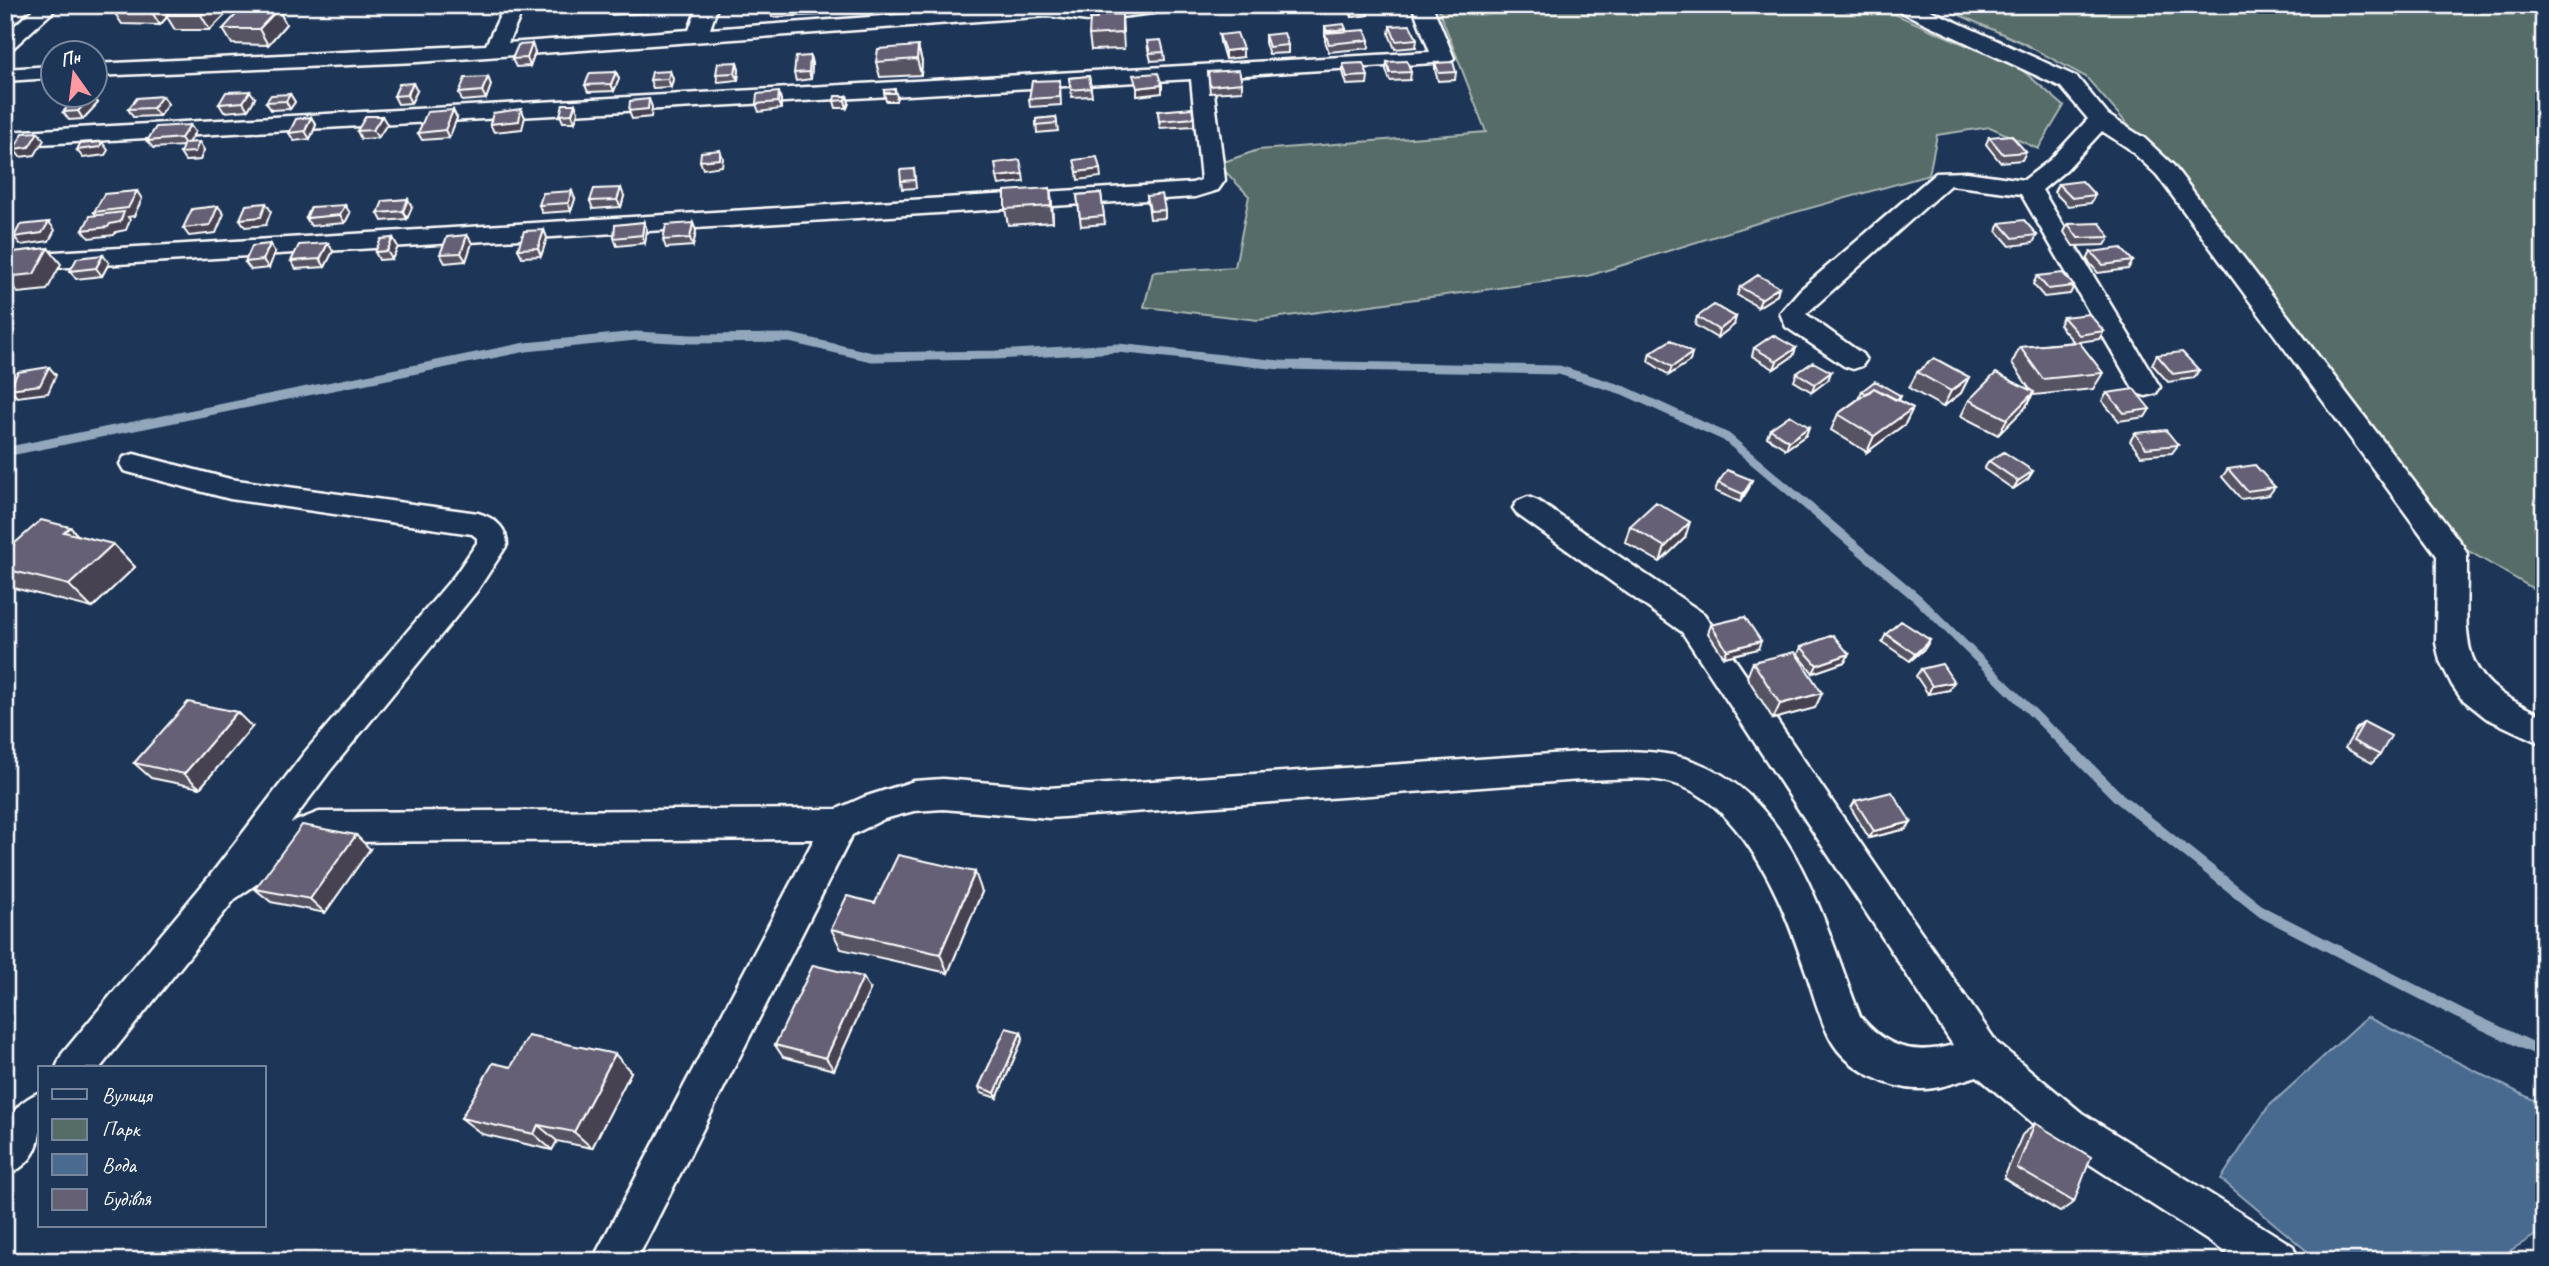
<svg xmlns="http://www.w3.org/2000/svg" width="2549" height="1266" font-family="Caveat,sans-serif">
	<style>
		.green { fill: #566c67; stroke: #aab6b3; stroke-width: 2 }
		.water { fill: #4a6a8f; stroke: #92a6bc; stroke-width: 2 }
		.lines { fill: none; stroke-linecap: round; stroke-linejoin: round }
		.stream-far1 { stroke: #92a6bc; stroke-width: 9 }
		.stream { stroke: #92a6bc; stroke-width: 11 }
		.minor-casing { stroke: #fff; stroke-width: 5 }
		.minor { fill: #1d3557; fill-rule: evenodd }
		.wall { fill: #575364; stroke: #fff; stroke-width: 2 }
		.shaded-wall { fill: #474351; stroke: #fff; stroke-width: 2 }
		.building { fill: #656074; stroke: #fff; stroke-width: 2 }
	</style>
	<rect width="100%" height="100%" fill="#1d3557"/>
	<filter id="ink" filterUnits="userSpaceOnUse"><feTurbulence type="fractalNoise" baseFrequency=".0143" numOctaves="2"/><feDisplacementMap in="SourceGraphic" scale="14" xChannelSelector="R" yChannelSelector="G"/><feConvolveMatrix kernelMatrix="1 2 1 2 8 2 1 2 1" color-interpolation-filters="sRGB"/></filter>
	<g filter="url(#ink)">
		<path class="green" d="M 1437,5 L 1874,5 L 2021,69 L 2064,106 L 2038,149 L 1990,127 L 1937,135 L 1929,175 L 1767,220 L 1588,276 L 1258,320 L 1144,307 L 1153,272 L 1235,267 L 1249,196 L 1218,164 L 1258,150 L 1486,132 Z
			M 1937,5 L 2544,5 L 2544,595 L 2448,539 L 2177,181 L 2086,77 L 2023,43 Z"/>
		<path class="water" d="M 2367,1017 L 2544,1105 L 2544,1230 L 2493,1261 L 2319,1261 L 2221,1179 L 2268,1107 Z"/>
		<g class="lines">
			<path class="stream-far1" d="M 5,452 L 526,347 L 636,336 L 692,339 L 790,338 L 872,357 L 996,355 L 1118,348 L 1280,365 L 1559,370 L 1623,390 L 1726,437 L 1918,599 L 2054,734"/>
			<path class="stream" d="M 2053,732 L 2119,798 L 2262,912 L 2459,1013 L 2544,1053"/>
			<g class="minor-casing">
				<path id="minor" d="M 38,5 L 60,5 L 12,49 L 5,51 L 5,34 Z
					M 505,5 L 525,5 L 508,43 L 689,30 L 698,5 L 718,5 L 710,29 L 1030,5 L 1088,9 L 1118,5 L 1180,5 L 1170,11 L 1088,21 L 1048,16 L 418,62 L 94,76 L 94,64 L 486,45 Z
					M 1412,5 L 1432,5 L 1454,58 L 1450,62 L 1212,77 L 1225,180 L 1218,190 L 1195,197 L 5,271 L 5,255 L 1192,183 L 1201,180 L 1191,79 L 5,146 L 5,132 L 1430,52 Z
					M 1892,5 L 1919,5 L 2077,77 L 2108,115 L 2144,138 L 2173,165 L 2463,546 L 2467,554 C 2468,642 2451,676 2544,716 L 2544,745 L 2486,718 L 2461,698 L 2452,685 L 2440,661 L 2436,643 L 2437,556 L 2157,175 L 2128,148 L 2102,131 L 2066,170 L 2042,190 L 2160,387 L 2156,393 L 2146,396 L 2136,393 L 2021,194 L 1950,185 L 1806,314 L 1862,354 L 1866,360 L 1862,366 L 1853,369 L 1844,366 L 1786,327 L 1780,313 L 1800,290 L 1936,173 L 1967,172 L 2024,180 L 2050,160 L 2088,119 L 2061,87 L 1895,9 Z
					M 52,66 L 52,78 L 5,81 L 5,69 Z
					M 134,454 L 230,479 L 478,513 C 494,518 507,527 507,545 L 477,591 L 329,772 L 291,823 L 319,812 L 837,809 L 864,797 L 914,781 L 943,779 L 1049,788 L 1581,752 C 1611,752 1642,749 1672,755 C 1791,780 1822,920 1860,1016 C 1886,1048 1914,1056 1953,1045 L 1682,632 L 1518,515 L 1513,508 L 1518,501 L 1528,497 L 1538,501 L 1704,614 L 1997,1043 L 2082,1113 L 2293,1246 L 2299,1261 L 2239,1261 L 2054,1141 L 1977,1076 C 1959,1081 1940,1089 1921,1089 C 1889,1090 1846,1068 1831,1040 C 1820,1020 1814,996 1807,975 C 1789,922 1771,872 1735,828 C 1721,811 1703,794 1681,786 C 1651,774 1613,780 1581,780 L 1049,818 L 943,809 L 914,811 L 884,819 L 852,835 L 636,1261 L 592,1261 L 814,839 L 322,842 L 307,849 L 235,899 L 100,1068 L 56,1068 L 62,1054 L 209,877 L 305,752 L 455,575 L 477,543 L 477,538 L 472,534 L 230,499 L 124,471 L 120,464 L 124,457 Z
					M 40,1092 C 42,1129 45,1160 5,1176 C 5,1138 0,1109 40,1092 Z"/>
			</g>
			<use href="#minor" class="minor"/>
		</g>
		<path class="wall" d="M 116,5 L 232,5 L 233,7 L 210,30 L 175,30 L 167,17 L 160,25 L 122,24 L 112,9 Z
			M 606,5 L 649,5 L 647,13 L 609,15 Z
			M 1346,5 L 1367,5 L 1368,15 L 1352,17 Z
			M 821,6 L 819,15 L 772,17 L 770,9 Z
			M 278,9 L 286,24 L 268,45 L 232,44 L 223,29 Z
			M 1122,14 L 1124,49 L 1091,50 L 1089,35 L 1097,19 Z
			M 1325,26 L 1346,29 L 1346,31 L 1369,40 L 1369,48 L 1329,52 L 1325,41 Z
			M 1390,26 L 1417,39 L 1416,47 L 1395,49 L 1389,34 Z
			M 1219,35 L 1243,57 L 1225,59 L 1220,42 Z
			M 1265,35 L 1288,45 L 1288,53 L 1269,54 L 1265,43 Z
			M 1147,41 L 1164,52 L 1165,60 L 1151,61 L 1148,49 Z
			M 532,44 L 535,52 L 530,66 L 516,67 L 512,59 Z
			M 918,46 L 922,62 L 921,75 L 880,77 L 876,62 Z
			M 810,56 L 812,64 L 811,79 L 796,81 L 794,73 Z
			M 737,62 L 739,70 L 738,80 L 718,82 L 716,74 Z
			M 1387,62 L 1411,72 L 1410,80 L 1390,81 L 1386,70 Z
			M 1435,63 L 1456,72 L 1455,80 L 1438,81 L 1435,70 Z
			M 1343,64 L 1368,76 L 1367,84 L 1347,85 L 1343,72 Z
			M 670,71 L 673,79 L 671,87 L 653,88 L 650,80 Z
			M 616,72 L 619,79 L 614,91 L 588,92 L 585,85 Z
			M 1208,72 L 1242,83 L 1242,91 L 1210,93 Z
			M 1089,76 L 1092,96 L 1072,97 L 1069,78 Z
			M 488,77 L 491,85 L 486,99 L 462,101 L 459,93 Z
			M 1060,80 L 1061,105 L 1030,107 L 1029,99 Z
			M 895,89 L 897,97 L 896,101 L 886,101 L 884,93 Z
			M 417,91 L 411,103 L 398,104 L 394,96 Z
			M 290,94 L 295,102 L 290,109 L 271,110 L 266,102 Z
			M 92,95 L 98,103 L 83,119 L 69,120 L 63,112 Z
			M 162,96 L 168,104 L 159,116 L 133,117 L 128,109 Z
			M 847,96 L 849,103 L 847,108 L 836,108 L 834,101 Z
			M 255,98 L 248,110 L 224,112 L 219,104 Z
			M 781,100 L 781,109 L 759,112 L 756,104 Z
			M 578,111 L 575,122 L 563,122 L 560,115 Z
			M 1158,111 L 1194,118 L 1194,126 L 1160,128 Z
			M 311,117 L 316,125 L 310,139 L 294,141 L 289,133 Z
			M 1056,117 L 1058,131 L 1037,133 L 1036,119 Z
			M 457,118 L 449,138 L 422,140 L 418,133 Z
			M 387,124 L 378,138 L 361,139 L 357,131 Z
			M 195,132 L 189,143 L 199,142 L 204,150 L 200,160 L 185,161 L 183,146 L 153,148 L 147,141 Z
			M 1989,137 L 2026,152 L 2022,160 L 2000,162 L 1986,144 Z
			M 914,169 L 916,188 L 902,189 L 901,181 Z
			M 2058,184 L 2095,195 L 2091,203 L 2068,206 L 2054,192 Z
			M 1050,188 L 1052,204 L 1053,222 L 1008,225 L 1005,209 Z
			M 1101,193 L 1105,224 L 1081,226 L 1077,195 Z
			M 624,196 L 621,207 L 593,209 L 590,201 Z
			M 1147,196 L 1165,210 L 1165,218 L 1150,219 Z
			M 575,199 L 571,211 L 542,213 L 539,205 Z
			M 412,207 L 407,219 L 382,221 L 378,213 Z
			M 350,213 L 345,223 L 311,226 L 306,218 Z
			M 644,222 L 647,230 L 645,243 L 617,246 L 614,238 Z
			M 693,223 L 696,231 L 693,246 L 666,248 L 663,240 Z
			M 2000,223 L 2037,235 L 2033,243 L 2010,246 L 1997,231 Z
			M 2068,224 L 2110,237 L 2105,245 L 2073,246 L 2064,232 Z
			M 544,230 L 547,238 L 541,256 L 522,257 L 518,249 Z
			M 467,235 L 472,243 L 466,261 L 445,263 L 440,254 Z
			M 393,238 L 398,247 L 392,259 L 379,260 L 375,252 Z
			M 328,243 L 333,251 L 325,267 L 296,269 L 291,261 Z
			M 275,252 L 269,268 L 251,270 L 245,262 Z
			M 2091,252 L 2133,261 L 2128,269 L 2098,273 L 2087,260 Z
			M 109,263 L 102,276 L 76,279 L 70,271 Z
			M 2037,276 L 2074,286 L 2070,294 L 2044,297 L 2033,284 Z
			M 1740,287 L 1777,295 L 1758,307 L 1737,295 Z
			M 1697,317 L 1734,325 L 1717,338 L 1695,325 Z
			M 2063,317 L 2104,331 L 2099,339 L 2079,342 L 2103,373 L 2093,389 L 2034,395 L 2033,393 L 2025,408 L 1998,435 L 1961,416 L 1969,400 L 2031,391 L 2012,363 L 2020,347 L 2074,342 L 2059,325 Z
			M 1754,348 L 1796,348 L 1793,356 L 1774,369 L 1752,356 Z
			M 1650,353 L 1692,353 L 1690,361 L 1669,375 L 1648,361 Z
			M 2157,355 L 2199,370 L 2194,378 L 2168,382 L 2152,364 Z
			M 1831,372 L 1828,380 L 1812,392 L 1794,381 L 1797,373 Z
			M 1917,372 L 1969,377 L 1961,393 L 1943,407 L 1909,388 Z
			M 1862,391 L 1901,396 L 1899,401 L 1913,408 L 1905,424 L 1867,452 L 1831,430 L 1838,414 L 1858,399 Z
			M 2107,393 L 2150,409 L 2145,417 L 2119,421 L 2102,401 Z
			M 1809,427 L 1806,435 L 1786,449 L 1767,437 L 1770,429 Z
			M 2135,433 L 2178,445 L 2172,453 L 2141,456 L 2130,441 Z
			M 1989,461 L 2033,471 L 2028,479 L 2013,489 L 1984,469 Z
			M 2228,469 L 2275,487 L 2269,495 L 2241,499 L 2222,477 Z
			M 1752,480 L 1749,488 L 1740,502 L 1715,491 L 1718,483 Z
			M 1630,526 L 1685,538 L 1660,562 L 1625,542 Z
			M 113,544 L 135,567 L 92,608 L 14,588 L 5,580 L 5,552 Z
			M 1711,625 L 1758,649 L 1724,657 L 1708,633 Z
			M 1886,634 L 1930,640 L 1925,648 L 1910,661 L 1882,642 Z
			M 1801,647 L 1849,654 L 1845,662 L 1813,673 L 1798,654 Z
			M 1753,662 L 1822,693 L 1815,708 L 1773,719 L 1747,677 Z
			M 1921,669 L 1949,690 L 1928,694 L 1916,676 Z
			M 2364,722 L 2380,755 L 2372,763 L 2345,748 L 2356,729 Z
			M 252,727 L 200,788 L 151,778 L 134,763 Z
			M 1855,801 L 1911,822 L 1906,829 L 1869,838 L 1851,808 Z
			M 370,849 L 325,913 L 271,902 L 255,889 Z
			M 982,892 L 948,973 L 841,949 L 831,929 L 875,903 Z
			M 870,990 L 834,1070 L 783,1057 L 775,1045 Z
			M 1021,1032 L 1023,1038 L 997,1098 L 981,1093 L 979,1087 Z
			M 511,1067 L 631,1072 L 592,1148 L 557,1141 L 552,1150 L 482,1134 L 461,1118 Z
			M 2035,1123 L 2074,1202 L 2060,1212 L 2004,1178 L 2022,1135 Z"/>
		<path class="shaded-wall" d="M 155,5 L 178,5 L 166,15 L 167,17 L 160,25 L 150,9 Z
			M 211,5 L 232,5 L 233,7 L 210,30 L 201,15 Z
			M 644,5 L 649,5 L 647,13 Z
			M 817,5 L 821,6 L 819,15 L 817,7 Z
			M 1368,7 L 1368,15 L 1352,17 L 1353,9 Z
			M 278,9 L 286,24 L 268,45 L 259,29 Z
			M 532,44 L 535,52 L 530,66 L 527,58 Z
			M 918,46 L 922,62 L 921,75 L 917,59 Z
			M 1243,49 L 1243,57 L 1225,59 L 1225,51 Z
			M 810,56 L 812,64 L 811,79 L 809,72 Z
			M 737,62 L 739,70 L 738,80 L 735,73 Z
			M 670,71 L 673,79 L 671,87 L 668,79 Z
			M 616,72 L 619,79 L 614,91 L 611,84 Z
			M 488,77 L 491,85 L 486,99 L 482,91 Z
			M 413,83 L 417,91 L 411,103 L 407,95 Z
			M 1162,85 L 1162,93 L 1137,96 L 1137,88 Z
			M 250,91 L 255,98 L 248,110 L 243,102 Z
			M 779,92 L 781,100 L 781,109 L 778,102 Z
			M 290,94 L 295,102 L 290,109 L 286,101 Z
			M 92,95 L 98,103 L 83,119 L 78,111 Z
			M 162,96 L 168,104 L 159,116 L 153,108 Z
			M 847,96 L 849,103 L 847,108 L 845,100 Z
			M 649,99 L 652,107 L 651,117 L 632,119 L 629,111 Z
			M 575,104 L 578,111 L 575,122 L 572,114 Z
			M 521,109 L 525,117 L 522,129 L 494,132 L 490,124 Z
			M 453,110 L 457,118 L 449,138 L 445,130 Z
			M 382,116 L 387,124 L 378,138 L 373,130 Z
			M 311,117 L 316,125 L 310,139 L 305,131 Z
			M 190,125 L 195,132 L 186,146 L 181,138 Z
			M 38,132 L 44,140 L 35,155 L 20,157 L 14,149 Z
			M 102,142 L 108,150 L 105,155 L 83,158 L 77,150 Z
			M 199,142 L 204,150 L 200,160 L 185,161 L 180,153 Z
			M 720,150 L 723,158 L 722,166 L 703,169 L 700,161 Z
			M 1100,169 L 1101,177 L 1078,180 L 1077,172 Z
			M 1023,174 L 1024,182 L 999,185 L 997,177 Z
			M 621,188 L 624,196 L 621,207 L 617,200 Z
			M 1050,188 L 1052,204 L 1053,222 L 1051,206 Z
			M 137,191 L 142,199 L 134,216 L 128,217 L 130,220 L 126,230 L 116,232 L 114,235 L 89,238 L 83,230 L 100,220 L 94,212 Z
			M 572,191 L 575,199 L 571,211 L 568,203 Z
			M 408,199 L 412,207 L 407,219 L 403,211 Z
			M 266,203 L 271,211 L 266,225 L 245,227 L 240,219 Z
			M 345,205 L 350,213 L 345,223 L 340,215 Z
			M 218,206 L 224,214 L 216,233 L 189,236 L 183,228 Z
			M 49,222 L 55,230 L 49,241 L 21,245 L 14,237 Z
			M 644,222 L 647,230 L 645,243 L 642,235 Z
			M 693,223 L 696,231 L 693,246 L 690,238 Z
			M 544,230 L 547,238 L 541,256 L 538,248 Z
			M 467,235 L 472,243 L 466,261 L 461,253 Z
			M 393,238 L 398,247 L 392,259 L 387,251 Z
			M 328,243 L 333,251 L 325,267 L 320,259 Z
			M 270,244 L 275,252 L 269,268 L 263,260 Z
			M 48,248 L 61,264 L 47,290 L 18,293 L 6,280 L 5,280 L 5,263 Z
			M 103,255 L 109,263 L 102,276 L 96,268 Z
			M 1779,287 L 1777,295 L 1758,307 L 1761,299 Z
			M 1736,317 L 1734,325 L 1717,338 L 1719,330 Z
			M 1796,348 L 1793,356 L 1774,369 L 1777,361 Z
			M 1692,353 L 1690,361 L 1669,375 L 1672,367 Z
			M 49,367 L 56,375 L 48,393 L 17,397 L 9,389 Z
			M 1831,372 L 1828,380 L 1812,392 L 1815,384 Z
			M 1969,377 L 1961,393 L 1943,407 L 1951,391 Z
			M 2034,392 L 2025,408 L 1998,435 L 2007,419 Z
			M 1913,408 L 1905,424 L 1867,452 L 1874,436 Z
			M 1809,427 L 1806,435 L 1786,449 L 1789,441 Z
			M 2033,471 L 2028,479 L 2013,489 L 2018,481 Z
			M 1752,480 L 1749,488 L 1740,502 L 1743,494 Z
			M 1690,522 L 1685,538 L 1660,562 L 1665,547 Z
			M 70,527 L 92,550 L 64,532 Z
			M 113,544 L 135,567 L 92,608 L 69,585 Z
			M 1930,640 L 1925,648 L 1910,661 L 1915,654 Z
			M 1761,641 L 1758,649 L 1724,657 L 1727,650 Z
			M 1849,654 L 1845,662 L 1813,673 L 1817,665 Z
			M 1954,682 L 1949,690 L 1928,694 L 1932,686 Z
			M 1822,693 L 1815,708 L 1773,719 L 1780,704 Z
			M 237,712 L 252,727 L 200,788 L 184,774 Z
			M 1911,822 L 1906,829 L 1869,838 L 1874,831 Z
			M 356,835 L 370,849 L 325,913 L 310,899 Z
			M 975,872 L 982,892 L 948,973 L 940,954 Z
			M 863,977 L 870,990 L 834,1070 L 826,1058 Z
			M 1021,1032 L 1023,1038 L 997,1098 L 995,1093 Z
			M 615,1054 L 631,1072 L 592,1148 L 574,1132 Z
			M 538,1125 L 557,1141 L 552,1150 L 534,1134 Z"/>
		<path class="building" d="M 116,5 L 155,5 L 150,9 L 112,9 Z
			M 176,5 L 211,5 L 201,15 L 166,15 Z
			M 771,5 L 817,5 L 817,7 L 770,9 Z
			M 1350,5 L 1367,5 L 1368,7 L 1353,9 Z
			M 241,9 L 278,9 L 259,29 L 223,29 Z
			M 1122,14 L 1122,33 L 1089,35 L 1090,19 L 1097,19 L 1097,15 Z
			M 1344,24 L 1346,29 L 1327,31 L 1325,26 Z
			M 1410,25 L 1417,39 L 1396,41 L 1390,26 Z
			M 1365,30 L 1369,40 L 1329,44 L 1325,33 Z
			M 1237,33 L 1243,49 L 1225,51 L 1219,35 Z
			M 1284,33 L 1288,45 L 1269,47 L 1265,35 Z
			M 1161,40 L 1164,52 L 1150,53 L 1147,41 Z
			M 532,44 L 527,58 L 512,59 L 518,45 Z
			M 918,46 L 917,59 L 876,62 L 878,49 Z
			M 810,56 L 809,72 L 794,73 L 796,57 Z
			M 1407,61 L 1411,72 L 1390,73 L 1387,62 Z
			M 737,62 L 735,73 L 716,74 L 718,63 Z
			M 1453,62 L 1456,72 L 1439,73 L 1435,63 Z
			M 1363,63 L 1368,76 L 1347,77 L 1343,64 Z
			M 1239,70 L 1242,83 L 1210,86 L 1208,72 Z
			M 670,71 L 668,79 L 650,80 L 652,72 Z
			M 616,72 L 611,84 L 585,85 L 590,73 Z
			M 1158,73 L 1162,85 L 1137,88 L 1133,75 Z
			M 1089,76 L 1091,88 L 1071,90 L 1069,78 Z
			M 488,77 L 482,91 L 459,93 L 465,78 Z
			M 1060,80 L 1060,97 L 1029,99 L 1032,81 Z
			M 413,83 L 407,95 L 394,96 L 399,84 Z
			M 895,89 L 895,93 L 884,93 L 884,90 Z
			M 250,91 L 243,102 L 219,104 L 226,92 Z
			M 779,92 L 778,102 L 756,104 L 757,94 Z
			M 290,94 L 286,101 L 266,102 L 271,95 Z
			M 78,95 L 92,95 L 78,111 L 63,112 Z
			M 162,96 L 153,108 L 128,109 L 137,98 Z
			M 835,96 L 847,96 L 845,100 L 834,101 Z
			M 649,99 L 648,109 L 629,111 L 630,101 Z
			M 563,104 L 575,104 L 572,114 L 560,115 Z
			M 1192,108 L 1194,118 L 1159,121 L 1158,111 Z
			M 521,109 L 519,121 L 490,124 L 493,113 Z
			M 453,110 L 445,130 L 418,133 L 427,112 Z
			M 366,116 L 382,116 L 373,130 L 357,131 Z
			M 311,117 L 305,131 L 289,133 L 296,119 Z
			M 1056,117 L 1057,123 L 1036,125 L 1036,119 Z
			M 190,125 L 181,138 L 147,141 L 156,127 Z
			M 38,132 L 29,147 L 14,149 L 23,133 Z
			M 2011,135 L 2026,152 L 2003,154 L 1989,137 Z
			M 102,142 L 100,147 L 77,150 L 80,144 Z
			M 199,142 L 195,152 L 180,153 L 184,143 Z
			M 720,150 L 720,159 L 700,161 L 701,152 Z
			M 1097,157 L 1100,169 L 1077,172 L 1074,160 Z
			M 1020,160 L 1023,174 L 997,177 L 995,163 Z
			M 914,169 L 915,180 L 901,181 L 900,170 Z
			M 2082,181 L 2095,195 L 2072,198 L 2058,184 Z
			M 621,188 L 617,200 L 590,201 L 594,189 Z
			M 1050,188 L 1051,206 L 1005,209 L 1005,191 Z
			M 137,191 L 128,208 L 94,212 L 104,194 Z
			M 572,191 L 568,203 L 539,205 L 543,193 Z
			M 1101,193 L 1104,216 L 1080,218 L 1077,195 Z
			M 1162,194 L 1165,210 L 1150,211 L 1147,196 Z
			M 408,199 L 403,211 L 378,213 L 383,201 Z
			M 266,203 L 261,217 L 240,219 L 246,205 Z
			M 345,205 L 340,215 L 306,218 L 311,207 Z
			M 218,206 L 210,225 L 183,228 L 192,209 Z
			M 124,212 L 120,222 L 110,224 L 108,227 L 83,230 L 90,216 Z
			M 2024,220 L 2037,235 L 2013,238 L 2000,223 Z
			M 49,222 L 42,233 L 14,237 L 20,225 Z
			M 644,222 L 642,235 L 614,238 L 615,225 Z
			M 693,223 L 690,238 L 663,240 L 666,225 Z
			M 2100,223 L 2110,237 L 2078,238 L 2068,224 Z
			M 544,230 L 538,248 L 518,249 L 524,231 Z
			M 467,235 L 461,253 L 440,254 L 447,237 Z
			M 393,238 L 387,251 L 375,252 L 381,239 Z
			M 328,243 L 320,259 L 291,261 L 299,245 Z
			M 270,244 L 263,260 L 245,262 L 252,246 Z
			M 48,248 L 34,274 L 5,277 L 5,275 L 13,262 L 5,263 L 5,253 Z
			M 2121,248 L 2133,261 L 2103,265 L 2091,252 Z
			M 103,255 L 96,268 L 70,271 L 77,258 Z
			M 2063,273 L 2074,286 L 2048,289 L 2037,276 Z
			M 1758,275 L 1779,287 L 1761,299 L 1740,287 Z
			M 1714,305 L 1736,317 L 1719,330 L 1697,317 Z
			M 2089,314 L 2104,331 L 2079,335 L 2063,317 Z
			M 1773,335 L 1796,348 L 1777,361 L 1754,348 Z
			M 1671,340 L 1692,353 L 1672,367 L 1650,353 Z
			M 2079,342 L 2103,373 L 2043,379 L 2020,347 Z
			M 2182,352 L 2199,370 L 2173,374 L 2157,355 Z
			M 1934,358 L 1969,377 L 1951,391 L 1917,372 Z
			M 1813,362 L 1831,372 L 1815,384 L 1797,373 Z
			M 49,367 L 40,385 L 9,389 L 18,372 Z
			M 1996,373 L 2034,392 L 2007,419 L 1969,400 Z
			M 1875,381 L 1901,396 L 1896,400 L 1874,388 L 1867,394 L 1862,391 Z
			M 1874,388 L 1913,408 L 1874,436 L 1838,414 Z
			M 2134,389 L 2150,409 L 2124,413 L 2107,393 Z
			M 1790,415 L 1809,427 L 1789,441 L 1770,429 Z
			M 2166,430 L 2178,445 L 2146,448 L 2135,433 Z
			M 2004,452 L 2033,471 L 2018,481 L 1989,461 Z
			M 2255,465 L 2275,487 L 2247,491 L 2228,469 Z
			M 1727,470 L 1752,480 L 1743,494 L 1718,483 Z
			M 1656,502 L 1690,522 L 1665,547 L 1630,526 Z
			M 41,520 L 70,527 L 64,532 L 113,544 L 69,585 L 5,569 L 5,552 Z
			M 1745,617 L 1761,641 L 1727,650 L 1711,625 Z
			M 1901,621 L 1930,640 L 1915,654 L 1886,634 Z
			M 1833,635 L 1849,654 L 1817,665 L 1801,647 Z
			M 1795,652 L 1822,693 L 1780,704 L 1753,662 Z
			M 1942,664 L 1954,682 L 1932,686 L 1921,669 Z
			M 188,702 L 237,712 L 184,774 L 134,763 Z
			M 2364,722 L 2391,736 L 2380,755 L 2353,741 Z
			M 1892,792 L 1911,822 L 1874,831 L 1855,801 Z
			M 302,825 L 356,835 L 310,899 L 255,889 Z
			M 898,855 L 975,872 L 940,954 L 831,929 L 847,896 L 875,903 Z
			M 813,965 L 863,977 L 826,1058 L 775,1045 Z
			M 1006,1028 L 1021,1032 L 995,1093 L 979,1087 Z
			M 528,1036 L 615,1054 L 574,1132 L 538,1125 L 534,1134 L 461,1118 L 493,1063 L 511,1067 Z
			M 2035,1123 L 2091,1157 L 2074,1202 L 2017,1168 Z"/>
	</g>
	<rect width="2549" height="1266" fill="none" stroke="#1d3557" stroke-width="28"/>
	<rect x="14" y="14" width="2521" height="1238" fill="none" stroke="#fff" stroke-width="2.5" filter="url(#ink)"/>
	<rect x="38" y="1066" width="228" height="161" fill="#1d3557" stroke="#77869a" stroke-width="2"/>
	<rect x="52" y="1089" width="35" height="10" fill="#1d3557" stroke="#77869a" stroke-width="2"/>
	<text x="102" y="1102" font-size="21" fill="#ffffff">Вулиця</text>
	<rect x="52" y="1119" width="35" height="21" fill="#566c67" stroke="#77869a" stroke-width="2"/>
	<text x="102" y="1136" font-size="21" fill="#ffffff">Парк</text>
	<rect x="52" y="1154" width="35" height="21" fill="#4a6a8f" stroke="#77869a" stroke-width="2"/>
	<text x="102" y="1172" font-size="21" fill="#ffffff">Вода</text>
	<rect x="52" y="1189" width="35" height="21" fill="#656074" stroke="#77869a" stroke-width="2"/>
	<text x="102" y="1206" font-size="21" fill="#ffffff">Будівля</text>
	<g transform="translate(74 74) rotate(346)"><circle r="33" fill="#1d3557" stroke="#77869a" stroke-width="2"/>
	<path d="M0-5L12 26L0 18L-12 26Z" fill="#ff9aa2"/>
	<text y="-10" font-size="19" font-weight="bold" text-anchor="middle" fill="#ffffff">Пн</text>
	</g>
</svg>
